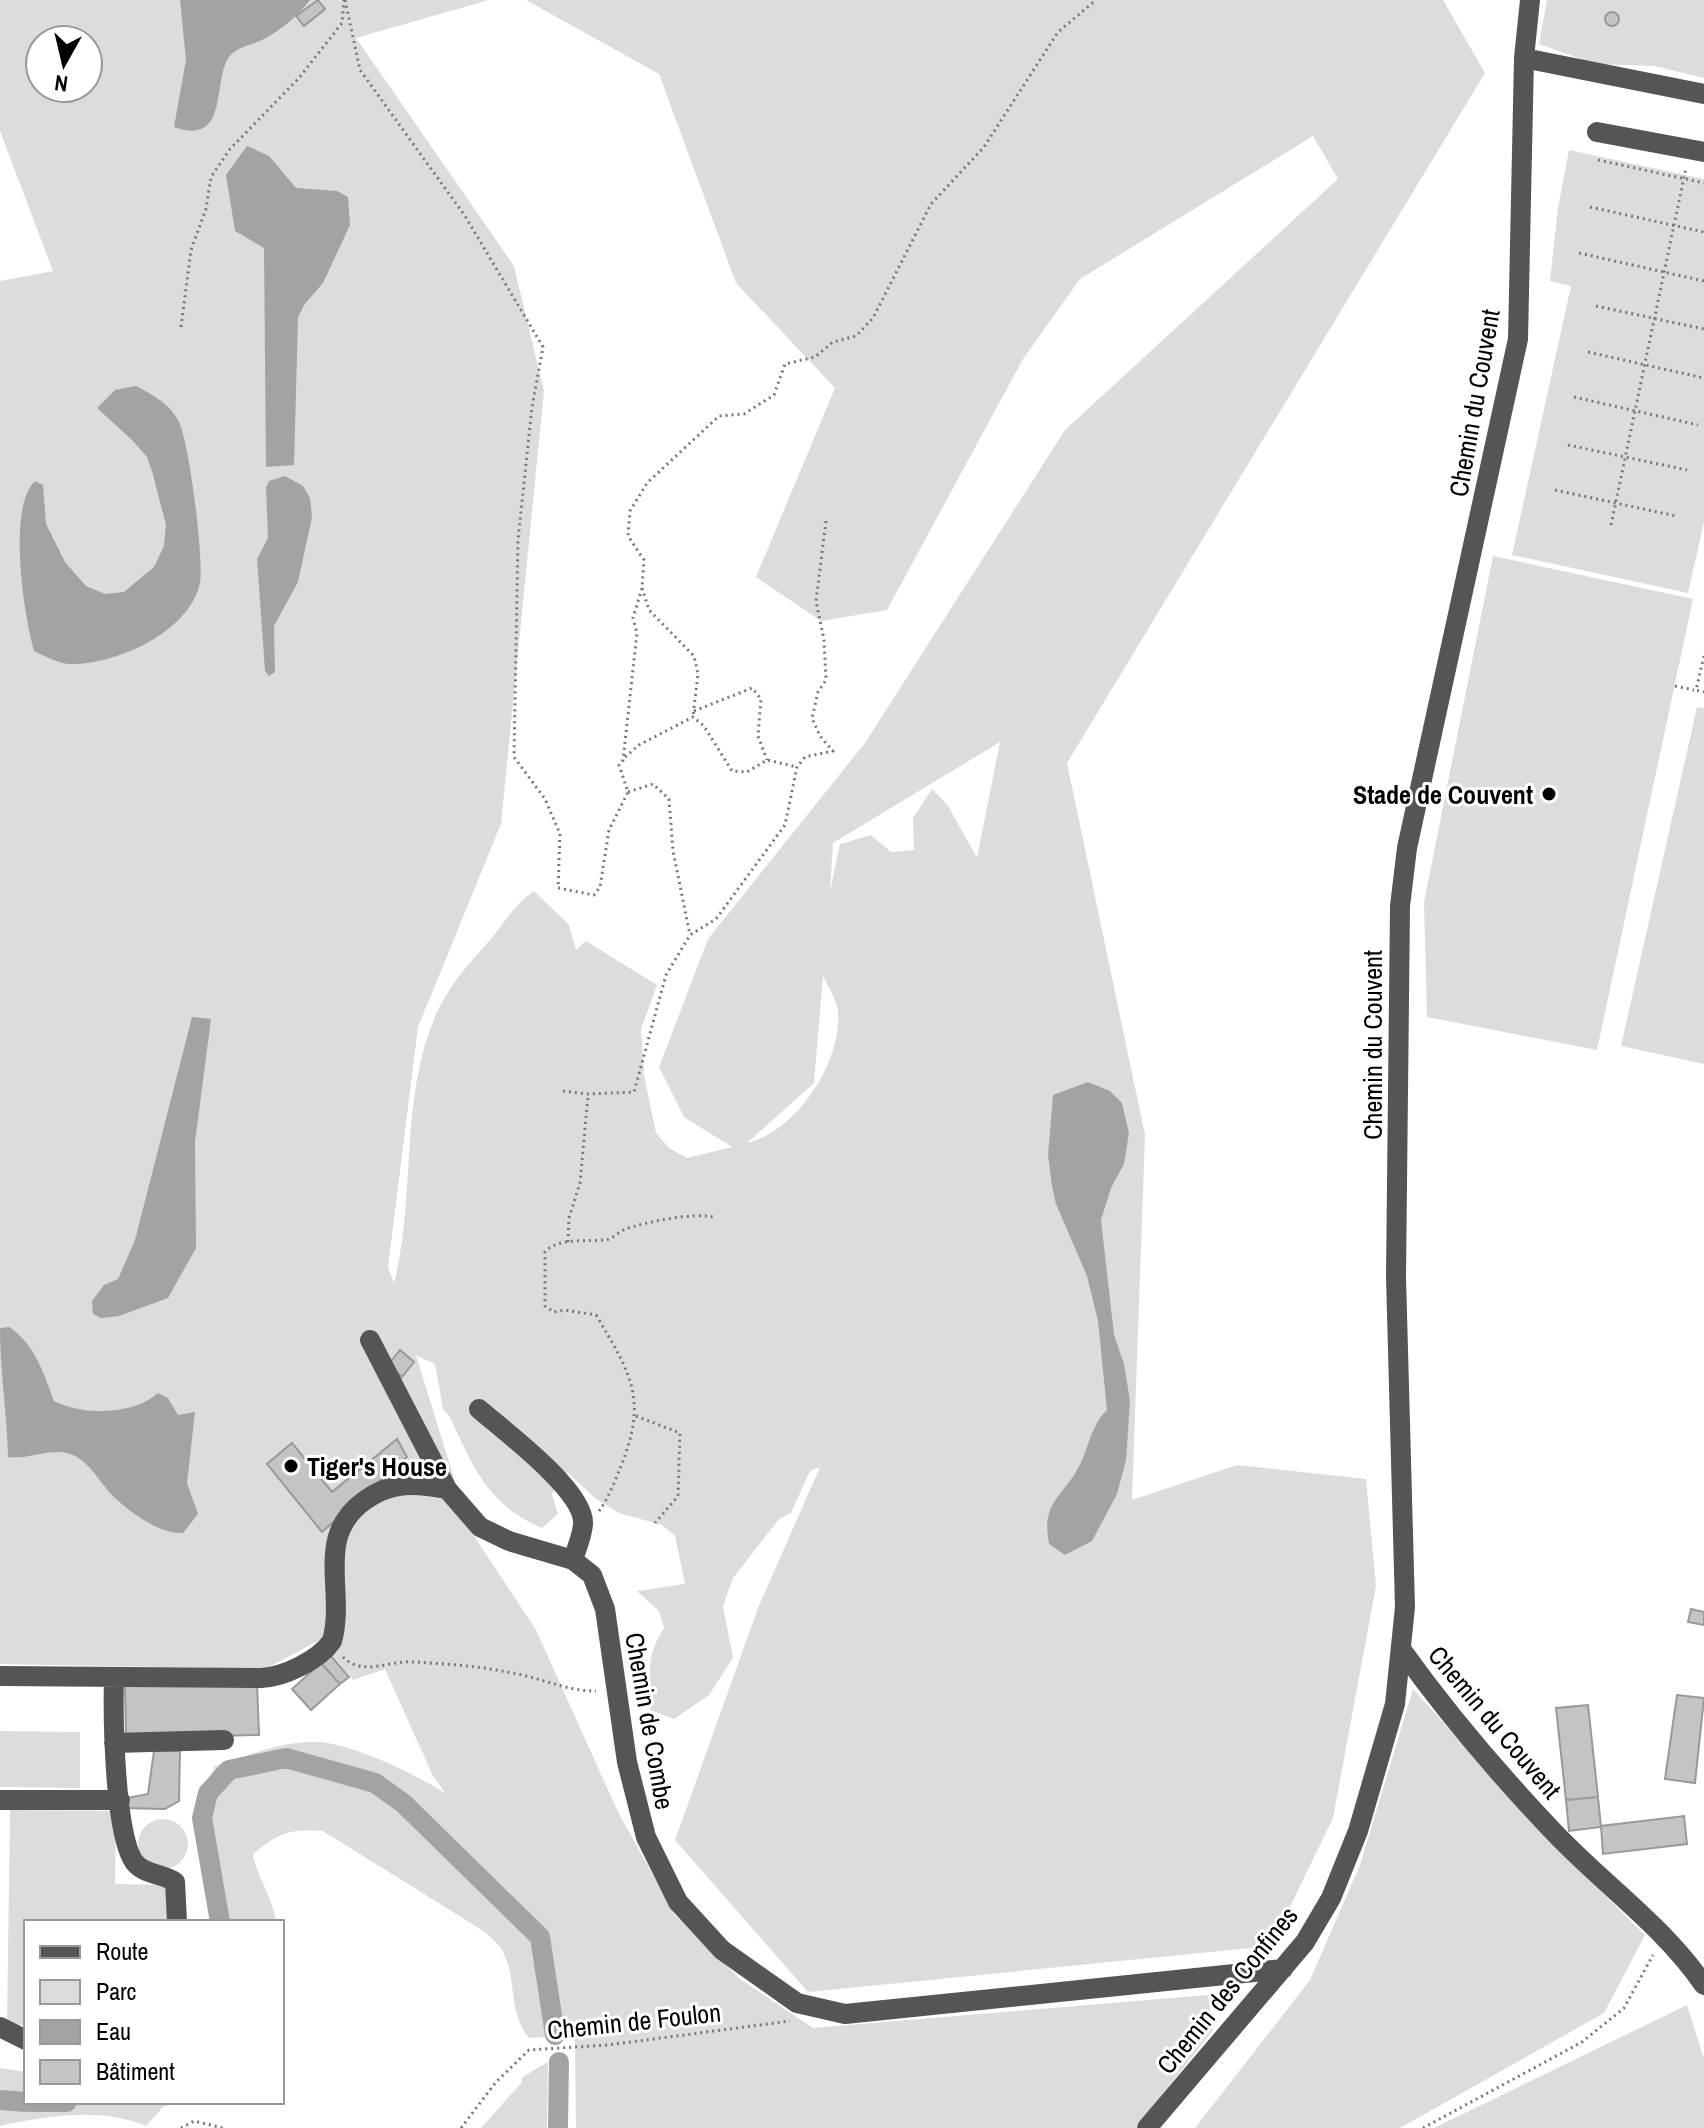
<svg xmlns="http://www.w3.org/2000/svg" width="1704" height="2128" font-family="'Archivo Narrow',sans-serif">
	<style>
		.green { fill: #dcdcdc; fill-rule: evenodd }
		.water { fill: #a3a3a3 }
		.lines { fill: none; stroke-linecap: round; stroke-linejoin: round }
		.canal { stroke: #a3a3a3; stroke-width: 20 }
		.building { fill: #c4c4c4; stroke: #999; stroke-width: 2 }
		.path { stroke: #777; stroke-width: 3; stroke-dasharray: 2 4; stroke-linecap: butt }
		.minor { stroke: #555; stroke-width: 20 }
		.poi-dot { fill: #000; stroke: #fff; stroke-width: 3 }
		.labels { text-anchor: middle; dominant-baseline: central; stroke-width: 6; stroke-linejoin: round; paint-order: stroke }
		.street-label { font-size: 26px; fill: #000; stroke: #fff }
		.poi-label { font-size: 26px; font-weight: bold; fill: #000; stroke: #fff; text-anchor: end }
	</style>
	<rect width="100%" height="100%" fill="#fff"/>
	<path class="green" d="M 0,0 L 489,0 L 356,38 L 514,266 L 544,391 L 501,824 L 418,1027 L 388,1267 L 394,1283 C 417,1194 398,1093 439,1008 C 452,982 471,961 490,940 C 505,922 514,905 534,891 L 569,925 L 576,950 L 586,941 L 657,985 L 641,1029 L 644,1075 L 656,1133 L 669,1148 L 687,1158 L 732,1147 L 684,1117 L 659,1067 L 708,939 L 865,743 L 1065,430 L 1338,179 L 1313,136 L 1080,279 L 1023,359 L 887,610 L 821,621 L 756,577 L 835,388 L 736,283 L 659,74 L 526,0 L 1443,0 L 1485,73 L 1067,763 L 1145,1135 L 1132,1500 L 1237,1465 L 1366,1479 L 1376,1586 L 1333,1818 L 1271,1946 L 808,1992 L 675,1840 L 758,1608 L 820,1467 L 810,1471 L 791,1513 L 779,1519 L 733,1578 L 723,1606 L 733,1658 L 709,1695 L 674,1719 L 650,1710 C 649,1678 646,1655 664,1628 L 659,1611 L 637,1591 L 685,1584 L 675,1536 L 662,1525 L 619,1513 L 595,1498 L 567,1472 L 552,1494 L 558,1514 L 542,1528 C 488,1505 473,1467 450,1417 L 443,1409 L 435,1364 L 416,1355 L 470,1530 L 536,1630 L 618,1812 L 675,1915 L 740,1979 L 813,2028 L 1208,1995 L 1213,2030 L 1136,2128 L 576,2128 L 575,2039 L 572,2028 L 546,2037 L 529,2038 C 507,2010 518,1982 503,1952 C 499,1944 491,1938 485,1932 L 323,1831 C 289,1829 280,1832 253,1854 C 257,1879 273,1897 276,1922 L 225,1922 L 196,1808 L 215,1766 C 246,1756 285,1740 319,1742 C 355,1745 415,1774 445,1793 L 432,1774 L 385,1669 L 353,1680 L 320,1640 L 265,1669 L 0,1664 L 0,281 L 53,271 L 0,131 ZM 40,40 L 88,40 L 88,88 L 40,88 ZM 1000,742 L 977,858 L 948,806 L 932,789 L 913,818 L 914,850 L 891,852 L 871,835 L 840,844 L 830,891 L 833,843 ZM 823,976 C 828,986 837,1001 838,1011 C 842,1062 797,1131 747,1143 L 814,1083 Z
		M 1547,0 L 1704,0 L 1704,78 L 1654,66 L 1595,64 L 1539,44 Z
		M 1569,150 L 1704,179 L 1704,522 L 1688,593 L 1512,555 L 1571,286 L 1550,281 L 1558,208 Z
		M 1493,556 L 1693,599 L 1597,1050 L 1427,1017 L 1424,902 Z
		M 1697,707 L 1704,708 L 1704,1064 L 1621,1046 Z
		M 1413,1689 L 1555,1846 L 1645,1935 L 1604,2013 L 1400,2128 L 1195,2128 L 1310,1980 L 1360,1865 Z
		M 0,1731 L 80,1732 L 80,1788 L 0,1787 Z
		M 10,1810 L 116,1811 L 115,1884 L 170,1885 L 169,1922 L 26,1922 L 26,2025 L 7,2025 Z
		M138 1844a25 25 0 1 1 50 0a25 25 0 1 1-50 0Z
		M 1687,2005 L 1704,2059 L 1704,2128 L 1434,2128 Z
		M 548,2062 L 547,2128 L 481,2128 L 522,2082 L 521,2078 Z
		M 0,2068 L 26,2072 L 26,2102 L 176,2102 L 163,2107 L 146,2126 C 100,2107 47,2116 0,2126 Z"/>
	<path class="water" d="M 180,0 L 310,0 C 298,16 280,31 262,40 C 251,45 236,47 229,57 C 212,80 230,147 174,127 L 186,60 Z
		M 247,146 L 269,156 L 296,188 L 337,191 L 348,197 L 350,225 L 323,283 L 304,305 L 298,318 L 294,465 L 266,467 L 264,248 L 235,231 L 226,175 Z
		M 136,386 C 152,395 168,402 178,420 C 189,439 204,559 200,582 C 191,632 114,666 68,664 C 58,663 44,656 34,651 C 24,616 7,507 35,481 L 43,485 L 46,524 L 65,562 L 86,586 L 105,594 L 124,592 L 154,567 L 164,546 L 166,525 L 152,471 L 147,457 L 132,440 L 97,408 L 115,390 Z
		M 285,476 L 303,486 L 310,498 L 312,517 L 298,582 L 274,626 L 275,672 L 269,676 L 265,671 L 257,559 L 268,538 L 266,488 L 269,481 Z
		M 192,1017 L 211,1019 L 195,1142 L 196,1248 L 168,1298 L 119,1316 L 101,1318 L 93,1314 L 92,1301 L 104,1285 L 118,1279 L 135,1240 Z
		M 1088,1082 L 1110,1091 L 1122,1103 L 1129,1133 L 1124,1164 L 1111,1188 L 1101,1220 L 1114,1335 L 1124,1364 L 1130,1401 L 1126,1460 L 1117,1494 L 1092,1541 L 1065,1555 L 1049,1544 C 1048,1536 1046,1526 1048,1518 C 1051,1499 1068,1487 1077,1470 C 1089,1450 1090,1426 1107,1410 L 1098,1321 L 1087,1276 L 1056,1204 L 1052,1186 L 1048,1155 L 1053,1095 Z
		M 9,1327 C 35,1344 44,1374 54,1401 C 83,1416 134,1415 158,1393 L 168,1398 L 178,1415 L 195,1412 L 187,1483 L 198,1514 L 183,1533 C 160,1535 126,1510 109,1492 C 99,1480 90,1464 75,1456 C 55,1445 30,1460 8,1457 C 7,1413 0,1372 0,1328 Z"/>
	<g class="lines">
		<path class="canal" d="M 220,1922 L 202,1818 L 208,1793 L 229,1770 L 286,1758 L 375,1783 L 403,1803 L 540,1937 L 555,2035
			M 0,2100 L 26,2102
			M 30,2102 L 67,2102
			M 558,2128 L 559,2062"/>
	</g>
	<path class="building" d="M 318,0 L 325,9 L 304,26 L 296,16 Z
		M1605 19a7 7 0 1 1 14 0a7 7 0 1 1-14 0Z
		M 400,1350 L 414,1362 L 402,1377 L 388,1365 Z
		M 397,1439 L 407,1457 L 322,1532 L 267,1464 L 292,1443 L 332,1492 Z
		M 1691,1609 L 1704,1612 L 1704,1625 L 1688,1622 Z
		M 331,1656 L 349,1677 L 340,1684 L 321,1663 Z
		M 321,1663 L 340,1684 L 311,1710 L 292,1689 Z
		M 257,1683 L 259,1735 L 126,1738 L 125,1686 Z
		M 1677,1695 L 1704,1698 L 1695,1783 L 1665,1779 Z
		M 1588,1705 L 1598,1797 L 1566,1800 L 1556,1708 Z
		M 154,1751 L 180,1751 L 179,1801 L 165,1809 L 124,1808 L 127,1798 L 148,1794 Z
		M 1598,1797 L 1601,1827 L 1569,1831 L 1566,1800 Z
		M 1684,1816 L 1687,1844 L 1603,1854 L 1601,1826 Z"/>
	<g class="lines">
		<path class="path" d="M 345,0 L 360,70 L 465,216 L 543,347 L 532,407 L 518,540 L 514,757 L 545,799 L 560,834 L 558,888 L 594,895 L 600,887 L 609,830 L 628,792 L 619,765 L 623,760 L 637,633 L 633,618 L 642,588 L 644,560 L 628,536 L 630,511 L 647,483 L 719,416 L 744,414 L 774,395 L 785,364 L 815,357 L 833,342 L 856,336 L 873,318 L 931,204 L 984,147 L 1058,32 L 1096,0
			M 1598,160 L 1704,183
			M 1590,207 L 1704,232
			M 1579,253 L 1704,281
			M 1596,306 L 1704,329
			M 181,327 L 191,250 L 206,209 L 211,177 L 230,149 L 299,78 L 342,23 L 344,0
			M 1588,352 L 1704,378
			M 1574,397 L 1698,425
			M 1568,445 L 1687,470
			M 1555,490 L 1676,516
			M 1611,525 L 1686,168
			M 642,588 L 649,610 L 694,656 L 698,674 L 693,716
			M 1704,656 L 1696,690 L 1704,692
			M 1675,686 L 1694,690
			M 694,711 L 752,688 L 761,699 L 758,736 L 767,760
			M 625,757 L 639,745 L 693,717 L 704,726 L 732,771 L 747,772 L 767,760 L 797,767
			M 628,792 L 653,784 L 669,799 L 673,851 L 690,935
			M 563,1091 L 588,1094 L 634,1092 L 666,975 L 690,935 L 716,919 L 785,825 L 797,767 L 805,757 L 833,751 L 820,736 L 812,718 L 818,692 L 826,680 L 824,640 L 816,601 L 826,521
			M 568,1242 L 569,1218 L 580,1183 L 588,1096
			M 636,1416 L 680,1433 L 678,1496 L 655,1523
			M 599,1511 C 608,1499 615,1481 621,1466 C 648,1399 631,1374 596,1315 L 565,1310 L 554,1312 L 545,1306 L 545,1252 C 558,1237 587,1242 604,1240 C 612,1240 618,1232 626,1229 C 644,1222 700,1211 716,1218
			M 343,1657 C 363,1677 389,1660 414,1662 C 446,1664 480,1666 512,1673 C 542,1678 566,1691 596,1691
			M 181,2128 L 194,2121 L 223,2128
			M 461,2128 L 496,2082 L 529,2050 L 608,2045 L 790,2021
			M 1423,2128 L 1582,2042 L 1624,2008 L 1653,1955"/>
		<path class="minor" d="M 1524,58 L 1704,94
			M 1597,132 L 1704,152
			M 370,1340 L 447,1489 L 480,1527 L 509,1541 L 573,1560 L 592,1575 L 605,1609 L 627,1762 L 646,1837 L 678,1902 L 722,1950 L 797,2003 L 845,2014 L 1283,1969
			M 479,1409 C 504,1431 584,1490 583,1523 C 583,1535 576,1549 573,1560
			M 1401,1649 C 1446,1712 1497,1772 1550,1828 C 1601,1883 1661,1923 1704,1985
			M 0,1676 L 261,1678 C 284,1677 319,1660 332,1641 C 346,1591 314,1537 364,1501 C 391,1481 416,1483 447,1489
			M 114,1678 C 113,1713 114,1841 136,1864 C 146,1875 164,1874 175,1882 L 177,1922
			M 114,1743 L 224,1740
			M 0,1800 L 120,1800
			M 0,2027 L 26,2040
			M 1147,2128 L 1305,1942 L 1331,1898 L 1358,1831 L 1395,1704 L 1405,1607 L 1396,1277 L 1400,906 L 1407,848 L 1518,339 L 1524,58 L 1530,0"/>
	</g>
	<g class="poi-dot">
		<circle cx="1549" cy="794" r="8"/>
		<circle cx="291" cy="1466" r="8"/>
	</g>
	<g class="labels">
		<g class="street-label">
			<text transform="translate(1474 403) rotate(-80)">Chemin du Couvent</text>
			<text transform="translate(1372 1045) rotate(-90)">Chemin du Couvent</text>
			<text transform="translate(650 1721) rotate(80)">Chemin de Combe</text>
			<text transform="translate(1495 1722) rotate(50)">Chemin du Couvent</text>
			<text transform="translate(1227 1990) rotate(-51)">Chemin des Confines</text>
			<text transform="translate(634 2021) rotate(-6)">Chemin de Foulon</text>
		</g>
		<g class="poi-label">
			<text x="1533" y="794">Stade de Couvent</text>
			<text x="307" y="1466" text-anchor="start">Tiger's House</text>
		</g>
	</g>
	<rect x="24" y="1920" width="260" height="184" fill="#ffffff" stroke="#999999" stroke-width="2"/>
	<rect x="40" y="1946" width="40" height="12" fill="#555555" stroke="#999999" stroke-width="2"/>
	<text x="96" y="1960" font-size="24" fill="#000000">Route</text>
	<rect x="40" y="1980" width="40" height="24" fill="#dcdcdc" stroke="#999999" stroke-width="2"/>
	<text x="96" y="2000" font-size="24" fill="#000000">Parc</text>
	<rect x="40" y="2020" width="40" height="24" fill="#a3a3a3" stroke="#999999" stroke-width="2"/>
	<text x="96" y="2040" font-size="24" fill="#000000">Eau</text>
	<rect x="40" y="2060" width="40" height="24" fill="#c4c4c4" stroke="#999999" stroke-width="2"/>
	<text x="96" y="2080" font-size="24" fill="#000000">Bâtiment</text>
	<g transform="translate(64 64) rotate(188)"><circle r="38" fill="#ffffff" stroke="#999999" stroke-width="2"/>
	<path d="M0-6L14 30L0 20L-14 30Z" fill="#000000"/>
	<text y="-12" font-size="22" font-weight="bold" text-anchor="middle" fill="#000000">N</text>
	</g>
</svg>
